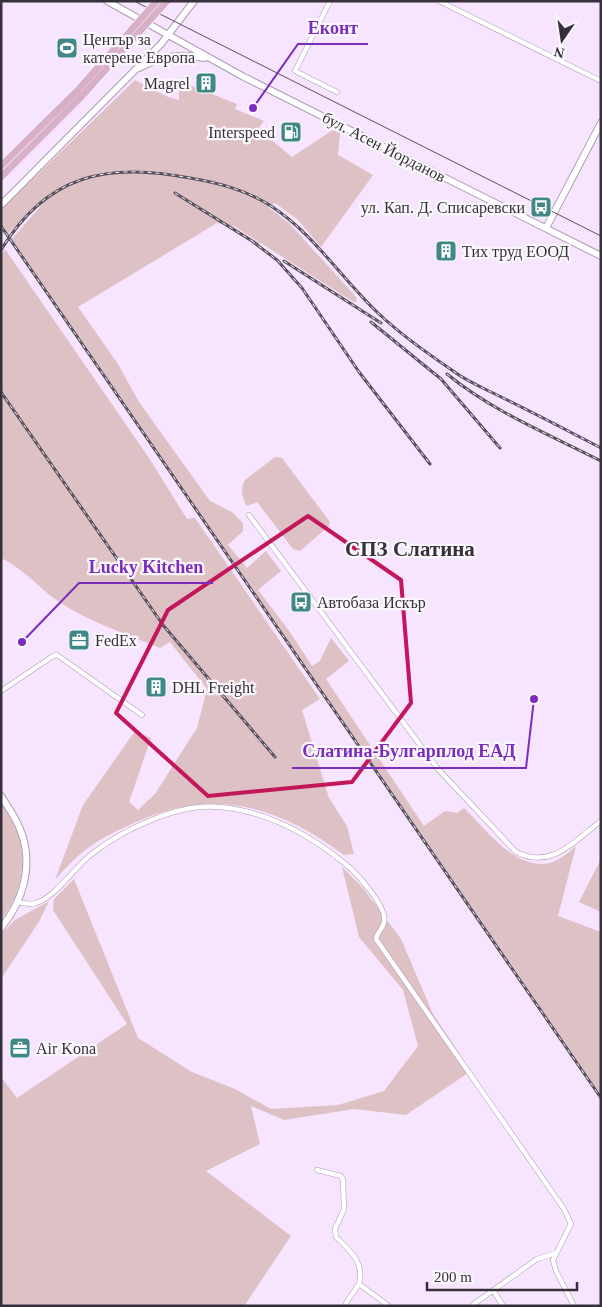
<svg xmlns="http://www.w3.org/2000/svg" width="602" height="1307" font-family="Georgia,serif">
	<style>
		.green { fill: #dec1c5 }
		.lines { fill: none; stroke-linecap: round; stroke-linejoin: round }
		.street-casing { stroke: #ad9bb3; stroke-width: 5.5 }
		.secondary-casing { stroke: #ad9bb3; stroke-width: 8 }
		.street { stroke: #fff; stroke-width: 4.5 }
		.secondary { stroke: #fff; stroke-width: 6 }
		.tram { stroke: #5a515e; stroke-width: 1 }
		.rail-casing { stroke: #5a515e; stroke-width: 3 }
		.rail { stroke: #fbf8fd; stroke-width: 1; stroke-dasharray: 4; stroke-linecap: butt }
		.primary-bridge-casing { stroke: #fff; stroke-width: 8; stroke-linecap: butt }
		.primary-bridge { stroke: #d7b0c8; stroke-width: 7 }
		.marked { fill: none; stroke: #c2185b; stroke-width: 4; stroke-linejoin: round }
		.labels { text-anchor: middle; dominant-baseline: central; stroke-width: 4.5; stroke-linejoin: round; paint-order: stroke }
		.poi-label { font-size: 16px; fill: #37303a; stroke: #fbf8fd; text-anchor: start }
		.street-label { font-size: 16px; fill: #37303a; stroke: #fbf8fd }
		.district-label { font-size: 21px; font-weight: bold; fill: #37303a; stroke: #fbf8fd }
		.leader { fill: none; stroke: #7b2cbf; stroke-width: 2 }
		.callout-dot { fill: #7b2cbf; stroke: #fbf8fd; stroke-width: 2 }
		.callout-label { font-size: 18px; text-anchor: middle; font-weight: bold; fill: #7b2cbf; stroke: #fbf8fd; stroke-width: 4.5; stroke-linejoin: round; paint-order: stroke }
	</style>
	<rect width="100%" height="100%" fill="#f7e4fe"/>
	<path class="green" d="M 135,80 L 168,97 L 179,100 L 179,81 L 237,104 L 235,109 L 264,121 L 258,129 L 292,157 L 333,130 L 340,133 L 338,155 L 373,175 L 321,247 L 297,219 L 275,203 L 268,207 L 289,223 L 357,298 L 355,303 L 234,226 L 217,223 L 78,307 L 118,364 L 139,402 L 210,501 L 232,512 L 243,523 L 243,531 L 228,545 L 247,568 L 266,551 L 281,571 L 258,590 L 290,632 L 312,666 L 320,661 L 331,638 L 349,661 L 326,679 L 424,826 L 445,811 L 457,813 L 464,808 C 486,829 515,871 550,863 C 560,860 568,853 576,846 L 558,916 L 601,932 L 601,1095 L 12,239 L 40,207 L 37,203 L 8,234 L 1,223 L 1,211 L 7,204 Z
		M 5,249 L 149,458 L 187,519 L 195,518 L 320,699 L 302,710 L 329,798 L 347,826 L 354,854 L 344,855 C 277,805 213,787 134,823 C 95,841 84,847 55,880 L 83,805 L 135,731 L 151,738 L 129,802 L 138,810 L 155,794 L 197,728 L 207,689 L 170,642 L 160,648 C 128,635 88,621 59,602 C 39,588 23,568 1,558 L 1,257 Z
		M 275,457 L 282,458 L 330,522 L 329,526 L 300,551 L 293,549 L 257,502 L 247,506 C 242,498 240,488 245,480 Z
		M 1,802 C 6,811 12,820 16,829 C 29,858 21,896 1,920 Z
		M 601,859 L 601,912 L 579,902 Z
		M 342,867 L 363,888 L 401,939 L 433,1014 L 471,1071 L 406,1115 L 354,1109 L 284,1120 L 251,1106 L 260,1144 L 206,1171 L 291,1236 L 244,1306 L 1,1306 L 1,1077 L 17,1098 L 127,1024 L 53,910 L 54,899 L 74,879 L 138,1038 L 192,1072 L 235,1089 L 271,1109 L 338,1105 L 384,1091 L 418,1046 L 403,990 L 359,937 Z
		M 49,901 L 40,920 L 1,979 L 1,934 L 15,920 Z"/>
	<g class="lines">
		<g class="street-casing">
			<path id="street" d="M 330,1 L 295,71 L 337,92
				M 439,1 L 601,81
				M 249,515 L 438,769 L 516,852 C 552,870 574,841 601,821
				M 1,691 L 53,656 L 57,655 L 142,715
				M 18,902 C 24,903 30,905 36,903 C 56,897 76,865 93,853 C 124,829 179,803 219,807 C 266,811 307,833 343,862 C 355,871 388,907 384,922 C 383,929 377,932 376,939 L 564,1209 L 571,1224 L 553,1260 L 556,1271 L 574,1306
				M 317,1170 L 341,1176 L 343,1180 L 344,1209 L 335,1229 L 336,1237 C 350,1251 365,1262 359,1284 L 389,1306
				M 493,1290 L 503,1306
				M 346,1303 L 359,1284
				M 471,1306 L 537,1259 L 556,1253"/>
		</g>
		<g class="secondary-casing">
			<path id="secondary" d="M 107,1 L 244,77 L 601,256
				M 139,68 C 160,56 181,53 204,58
				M 1,205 L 161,44 L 194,1
				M 546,228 L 601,123
				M 1,796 C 8,807 16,818 20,829 C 34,863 24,900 1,928"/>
		</g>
		<use href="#street" class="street"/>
		<use href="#secondary" class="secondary"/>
		<path class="tram" d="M 134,1 L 601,236"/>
		<g class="rail-casing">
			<path id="rail" d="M 175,193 L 257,244
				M 1,226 L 601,1098
				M 252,241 L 277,260 L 302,288 L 359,372 L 430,464
				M 1,250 C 47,174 108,162 190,178 C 219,183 246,190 271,206 C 313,233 342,279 378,313 C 401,335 430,355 456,373 C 470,383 488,390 503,398 C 536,414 568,431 601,448
				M 284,261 L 381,323
				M 371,322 L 441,379 L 500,448
				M 447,374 C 492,411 548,434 601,461
				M 1,392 L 163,625 L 275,757"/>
		</g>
		<use href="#rail" class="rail"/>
		<g class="primary-bridge-casing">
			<path id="primary-bridge" d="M 1,166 L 77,91 L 157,1
				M 1,177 L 82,96 L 167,1"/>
		</g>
		<use href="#primary-bridge" class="primary-bridge"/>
	</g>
	<path class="marked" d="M 308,516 L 401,580 L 411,703 L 352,782 L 208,796 L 116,713 L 168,610 Z"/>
	<defs>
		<g id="stadium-square" transform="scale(1.125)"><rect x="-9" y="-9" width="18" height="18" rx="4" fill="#408886" stroke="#fbf8fd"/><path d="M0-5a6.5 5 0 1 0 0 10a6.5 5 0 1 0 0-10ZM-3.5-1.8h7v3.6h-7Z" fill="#fff"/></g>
		<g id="building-square" transform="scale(1.125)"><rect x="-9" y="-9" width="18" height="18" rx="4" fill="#408886" stroke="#fbf8fd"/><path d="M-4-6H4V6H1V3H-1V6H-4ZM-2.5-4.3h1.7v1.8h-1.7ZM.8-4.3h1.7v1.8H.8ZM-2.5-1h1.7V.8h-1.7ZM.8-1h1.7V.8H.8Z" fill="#fff"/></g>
		<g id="fuel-square" transform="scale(1.125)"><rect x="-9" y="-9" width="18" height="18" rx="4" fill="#408886" stroke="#fbf8fd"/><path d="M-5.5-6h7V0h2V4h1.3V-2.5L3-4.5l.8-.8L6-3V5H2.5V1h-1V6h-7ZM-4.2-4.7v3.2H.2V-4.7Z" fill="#fff"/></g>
		<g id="bus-square" transform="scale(1.125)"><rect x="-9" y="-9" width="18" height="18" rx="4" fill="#408886" stroke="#fbf8fd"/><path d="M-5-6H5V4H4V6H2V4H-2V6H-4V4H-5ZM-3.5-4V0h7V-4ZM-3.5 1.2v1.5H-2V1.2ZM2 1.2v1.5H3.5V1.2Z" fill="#fff"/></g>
		<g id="office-square" transform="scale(1.125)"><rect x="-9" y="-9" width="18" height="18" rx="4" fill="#408886" stroke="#fbf8fd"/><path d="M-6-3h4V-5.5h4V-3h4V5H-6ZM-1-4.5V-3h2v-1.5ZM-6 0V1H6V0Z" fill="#fff"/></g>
	</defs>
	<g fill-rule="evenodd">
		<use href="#stadium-square" x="67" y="48"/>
		<use href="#building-square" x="206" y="83"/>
		<use href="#fuel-square" x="291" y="132"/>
		<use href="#bus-square" x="541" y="207"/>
		<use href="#building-square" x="446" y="251"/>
		<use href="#bus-square" x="301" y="602"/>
		<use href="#office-square" x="79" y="640"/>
		<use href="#building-square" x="156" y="687"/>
		<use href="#office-square" x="20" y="1048"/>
	</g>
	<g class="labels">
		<g class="poi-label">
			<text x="83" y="39">Център за<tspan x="83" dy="18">катерене Европа</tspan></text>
			<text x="190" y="83" text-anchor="end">Magrel</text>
			<text x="275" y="132" text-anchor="end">Interspeed</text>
			<text x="525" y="207" text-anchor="end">ул. Кап. Д. Списаревски</text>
			<text x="462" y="251">Тих труд ЕООД</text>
			<text x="317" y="602">Автобаза Искър</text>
			<text x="95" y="640">FedEx</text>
			<text x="172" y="687">DHL Freight</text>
			<text x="36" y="1048">Air Kona</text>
		</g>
		<g class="street-label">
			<text transform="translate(384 147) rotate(27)">бул. Асен Йорданов</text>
		</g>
		<g class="district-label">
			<text x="410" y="549">СПЗ Слатина</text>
		</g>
	</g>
	<path class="leader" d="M253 108L298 44H368M22 642L79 583H213M534 699L526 768H292"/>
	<g class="callout-dot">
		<circle cx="253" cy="108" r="5"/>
		<circle cx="22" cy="642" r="5"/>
		<circle cx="534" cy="699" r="5"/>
	</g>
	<g class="callout-label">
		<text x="333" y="34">Еконт</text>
		<text x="146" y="573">Lucky Kitchen</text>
		<text x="409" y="757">Слатина-Булгарплод ЕАД</text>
	</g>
	<rect width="602" height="1307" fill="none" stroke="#37303a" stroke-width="5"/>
	<g transform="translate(562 40) rotate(193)" stroke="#fbf8fd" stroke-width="4" paint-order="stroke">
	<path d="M0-4L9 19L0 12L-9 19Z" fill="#37303a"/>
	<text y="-8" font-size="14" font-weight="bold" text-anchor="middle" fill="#37303a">N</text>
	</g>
	<path d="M427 1282v8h150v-8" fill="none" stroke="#37303a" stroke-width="2.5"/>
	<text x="434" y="1282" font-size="15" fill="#37303a" stroke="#fbf8fd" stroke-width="4" paint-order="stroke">200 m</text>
</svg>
